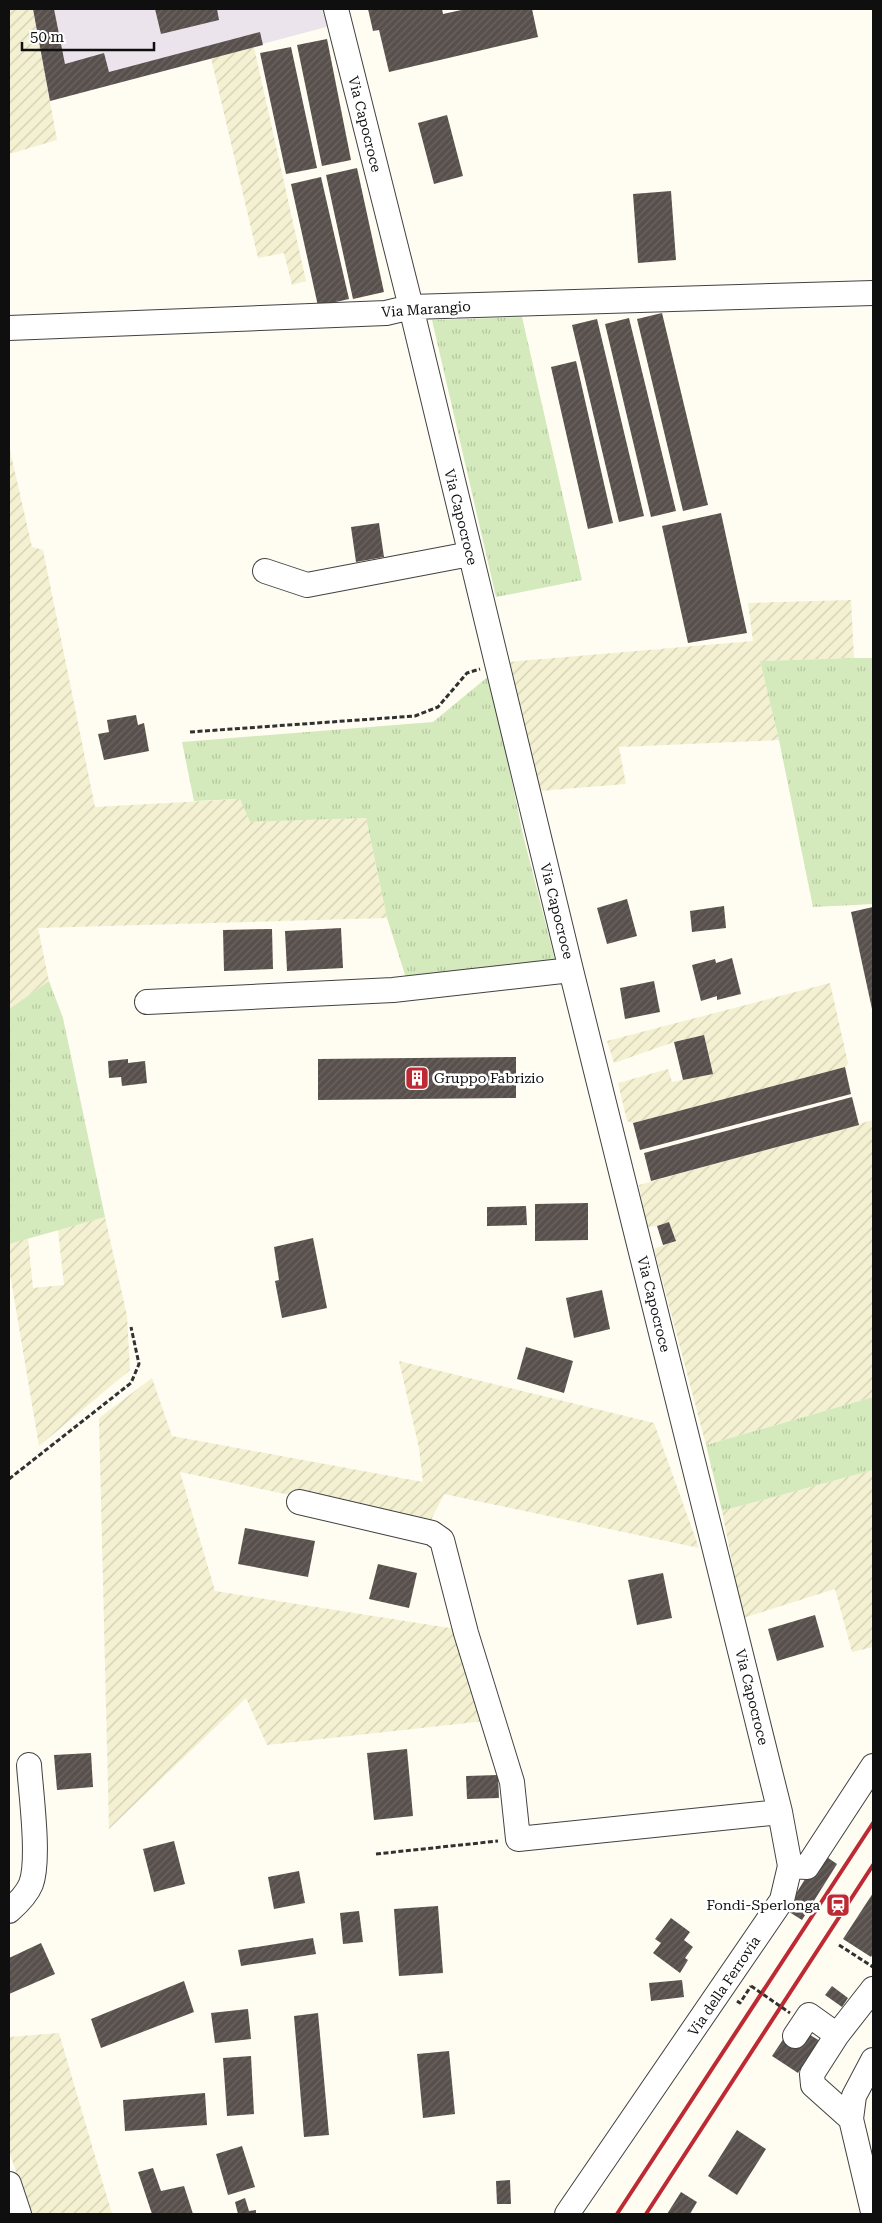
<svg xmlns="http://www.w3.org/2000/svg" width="882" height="2223" font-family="'Roboto Serif',serif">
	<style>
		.industrial { fill: #ece4ed }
		.farmland { fill: url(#farmland-furrows) }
		.grass { fill: url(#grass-tufts) }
		.building { fill: url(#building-hatch) }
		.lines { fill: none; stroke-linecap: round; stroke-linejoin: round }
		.minor-casing { stroke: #424242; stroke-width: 26 }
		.path { stroke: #313131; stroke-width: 3; stroke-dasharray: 5 2.5; stroke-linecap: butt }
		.minor { stroke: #fff; stroke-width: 24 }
		.rail { stroke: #bd2a34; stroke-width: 4 }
		.path-bridge { stroke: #313131; stroke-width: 3; stroke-dasharray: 5 2.5; stroke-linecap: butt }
		.labels { text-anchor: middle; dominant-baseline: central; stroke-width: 5; stroke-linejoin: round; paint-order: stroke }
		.street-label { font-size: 14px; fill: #0f0f0f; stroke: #fff }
		.poi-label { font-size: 14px; fill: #0f0f0f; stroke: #fff; text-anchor: start }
	</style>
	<defs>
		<pattern id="farmland-furrows" width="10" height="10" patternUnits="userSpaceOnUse" patternTransform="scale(1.25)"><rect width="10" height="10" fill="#f4f1d2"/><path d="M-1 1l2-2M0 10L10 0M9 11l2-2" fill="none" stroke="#d0cdb3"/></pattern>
		<pattern id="grass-tufts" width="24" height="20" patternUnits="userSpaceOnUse" patternTransform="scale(1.25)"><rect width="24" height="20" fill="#d4e9bc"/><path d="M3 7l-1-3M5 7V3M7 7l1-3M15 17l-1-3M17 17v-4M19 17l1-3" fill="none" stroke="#b5c7a0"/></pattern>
		<pattern id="building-hatch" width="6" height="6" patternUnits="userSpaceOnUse" patternTransform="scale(1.25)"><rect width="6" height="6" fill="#58504c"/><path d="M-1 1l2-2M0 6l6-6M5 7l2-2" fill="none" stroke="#6b6561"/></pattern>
	</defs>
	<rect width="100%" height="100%" fill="#fffcf2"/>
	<path class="industrial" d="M 33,9 L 326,9 L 330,26 L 50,101 Z"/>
	<path class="farmland" d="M 9,9 L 33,9 L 57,140 L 9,154 Z
		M 254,47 L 306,281 L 292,285 L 284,253 L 258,258 L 211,58 Z
		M 9,446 L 32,547 L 43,550 L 95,807 L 240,799 L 250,822 L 366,818 L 387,918 L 38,928 L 49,981 L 9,1009 Z
		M 851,600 L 854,658 L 760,661 L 779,740 L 619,747 L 626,784 L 539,791 L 507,662 L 753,641 L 748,603 Z
		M 830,983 L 848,1063 L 845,1067 L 633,1123 L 627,1121 L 618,1083 L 668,1069 L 672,1082 L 712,1074 L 704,1035 L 674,1042 L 614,1063 L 607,1041 Z
		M 873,1120 L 873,1397 L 706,1445 L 654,1249 L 676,1240 L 669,1222 L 657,1226 L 646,1227 L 639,1185 Z
		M 105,1217 L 127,1316 L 130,1370 L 39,1446 L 9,1268 L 9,1244 L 28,1238 L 33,1288 L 64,1285 L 58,1230 Z
		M 399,1361 L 654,1423 L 699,1548 L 444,1494 L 429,1524 L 180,1472 L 215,1591 L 456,1629 L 485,1721 L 267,1745 L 246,1698 L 109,1829 L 99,1418 L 152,1378 L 172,1436 L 423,1482 L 419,1448 Z
		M 873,1470 L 873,1647 L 852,1652 L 835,1589 L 743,1618 L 722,1511 Z
		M 59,2033 L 112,2214 L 30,2214 L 9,2151 L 9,2037 Z"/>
	<path class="grass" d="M 522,317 L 582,580 L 496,597 L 432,320 Z
		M 854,658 L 873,658 L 873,904 L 813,907 L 779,740 L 760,661 Z
		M 490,675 L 523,835 L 556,964 L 407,981 L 387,918 L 366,818 L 250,822 L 240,799 L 194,801 L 182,742 L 433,722 Z
		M 49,981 L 63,1018 L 105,1217 L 9,1244 L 9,1009 Z
		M 873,1397 L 873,1470 L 722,1511 L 706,1445 Z"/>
	<path class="building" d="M 33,9 L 54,9 L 65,64 L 104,53 L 109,72 L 260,32 L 263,45 L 50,101 Z
		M 155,9 L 217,9 L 219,20 L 161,34 Z
		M 368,9 L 442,9 L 443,14 L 466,9 L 532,9 L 538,37 L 389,72 L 379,30 L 373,31 Z
		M 327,39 L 351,160 L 322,166 L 297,45 Z
		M 291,47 L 317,168 L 286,174 L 260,53 Z
		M 447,115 L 463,176 L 434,184 L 418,123 Z
		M 357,168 L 384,292 L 353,299 L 326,175 Z
		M 321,177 L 349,299 L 318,306 L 291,184 Z
		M 671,191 L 676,260 L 638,263 L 633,194 Z
		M 662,313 L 708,505 L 683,511 L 637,319 Z
		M 629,318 L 676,511 L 651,517 L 605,324 Z
		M 597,319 L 644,516 L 619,522 L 572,325 Z
		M 576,361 L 613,523 L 588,529 L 551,367 Z
		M 721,513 L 747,633 L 688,643 L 662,526 Z
		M 379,523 L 384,557 L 356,562 L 351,527 Z
		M 136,715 L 138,725 L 144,723 L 149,751 L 104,760 L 98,734 L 109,732 L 107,720 Z
		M 627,899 L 637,936 L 607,944 L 597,908 Z
		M 724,906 L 726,928 L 692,932 L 690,911 Z
		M 873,907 L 873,1009 L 872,1009 L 851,912 Z
		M 341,928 L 343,968 L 287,971 L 285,931 Z
		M 272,929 L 273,969 L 224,971 L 223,930 Z
		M 732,958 L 741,994 L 717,1000 L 717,996 L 701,1001 L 692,965 L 715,959 L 716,963 Z
		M 654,981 L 660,1012 L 625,1019 L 620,988 Z
		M 704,1035 L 713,1074 L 683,1080 L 674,1042 Z
		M 516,1057 L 516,1098 L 318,1100 L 318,1059 Z
		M 128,1059 L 128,1063 L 145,1061 L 147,1083 L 122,1086 L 121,1077 L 109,1078 L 108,1061 Z
		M 845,1067 L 851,1094 L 640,1150 L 633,1123 Z
		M 852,1097 L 859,1125 L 651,1181 L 644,1153 Z
		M 588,1203 L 588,1240 L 535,1241 L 535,1204 Z
		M 526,1206 L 527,1225 L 487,1226 L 487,1207 Z
		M 669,1222 L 676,1241 L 663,1245 L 657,1226 Z
		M 313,1238 L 327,1308 L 282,1318 L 275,1281 L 279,1280 L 274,1247 Z
		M 602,1290 L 610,1329 L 574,1338 L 566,1298 Z
		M 526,1347 L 573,1361 L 564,1393 L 517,1379 Z
		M 245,1528 L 315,1541 L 308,1577 L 238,1564 Z
		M 378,1564 L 417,1573 L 409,1608 L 369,1599 Z
		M 663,1573 L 672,1618 L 637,1625 L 628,1580 Z
		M 815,1615 L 824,1647 L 777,1661 L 768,1629 Z
		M 407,1749 L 413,1816 L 374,1820 L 367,1753 Z
		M 91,1753 L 93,1787 L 57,1790 L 54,1755 Z
		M 498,1775 L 499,1798 L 467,1799 L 466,1776 Z
		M 174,1841 L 185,1884 L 154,1892 L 143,1849 Z
		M 821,1853 L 837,1864 L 802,1920 L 786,1910 Z
		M 299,1871 L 305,1903 L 274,1909 L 268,1877 Z
		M 873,1893 L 873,1954 L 871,1957 L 843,1939 Z
		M 438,1906 L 443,1973 L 399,1976 L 394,1909 Z
		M 359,1911 L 363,1942 L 343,1944 L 340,1913 Z
		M 671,1918 L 690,1932 L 684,1940 L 693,1947 L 685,1958 L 688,1960 L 680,1973 L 653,1953 L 661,1943 L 655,1939 Z
		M 313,1938 L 316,1954 L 241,1966 L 238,1950 Z
		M 41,1943 L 55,1974 L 9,1994 L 9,1958 Z
		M 682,1980 L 684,1997 L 651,2001 L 649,1983 Z
		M 184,1981 L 194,2012 L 101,2048 L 91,2019 Z
		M 832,1986 L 848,1998 L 842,2007 L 825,1995 Z
		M 248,2009 L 251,2039 L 215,2043 L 211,2013 Z
		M 318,2013 L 329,2135 L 304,2137 L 294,2016 Z
		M 807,2033 L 820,2041 L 798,2073 L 772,2056 L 784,2038 L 797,2047 Z
		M 449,2051 L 455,2114 L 423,2118 L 417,2054 Z
		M 251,2056 L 254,2114 L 227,2116 L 223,2058 Z
		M 205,2093 L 207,2125 L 125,2131 L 123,2100 Z
		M 737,2130 L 766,2149 L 737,2195 L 708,2176 Z
		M 242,2146 L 255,2187 L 228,2195 L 216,2154 Z
		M 153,2168 L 161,2191 L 184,2186 L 193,2214 L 152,2214 L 138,2172 Z
		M 510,2180 L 511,2204 L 497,2204 L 496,2181 Z
		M 681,2192 L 697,2202 L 690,2214 L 667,2214 Z
		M 245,2198 L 249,2211 L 256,2210 L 256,2214 L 238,2214 L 235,2202 Z"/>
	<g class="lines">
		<g class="minor-casing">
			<path id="minor" d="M 336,9 L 411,307 L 571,970 L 780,1812 L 790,1866
				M 9,328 L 386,313 L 411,307 L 873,293
				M 265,571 L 307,585 L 470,554
				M 147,1002 L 393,990 L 571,970
				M 299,1502 L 432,1533 L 442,1540 L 466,1633 L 512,1782 L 518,1839 L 780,1812
				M 9,1911 C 17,1904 27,1894 31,1884 C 40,1860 31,1794 29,1765
				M 795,2036 L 809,2015 L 837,2035
				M 873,2060 L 854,2096 L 851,2119 L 873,2212
				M 851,2119 L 813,2085 L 812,2074 L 837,2035 L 873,1989
				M 9,2184 L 19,2214
				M 567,2214 L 782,1900 L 790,1866 L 807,1867 L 873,1766"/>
		</g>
		<path class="path" d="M 190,732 L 415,716 L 438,707 L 467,673 L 480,669
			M 9,1479 L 131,1383 L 139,1364 L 131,1327
			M 376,1854 L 498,1841
			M 839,1945 L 873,1967
			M 737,2001 L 740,2003 L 751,1986"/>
		<use href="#minor" class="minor"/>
		<path class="rail" d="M 617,2214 L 873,1823
			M 646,2214 L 873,1865"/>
		<path class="path-bridge" d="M 751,1986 L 790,2013"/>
	</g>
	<defs>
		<g id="building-square" transform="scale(1.25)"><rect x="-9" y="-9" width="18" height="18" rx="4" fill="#bd2a34" stroke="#fff"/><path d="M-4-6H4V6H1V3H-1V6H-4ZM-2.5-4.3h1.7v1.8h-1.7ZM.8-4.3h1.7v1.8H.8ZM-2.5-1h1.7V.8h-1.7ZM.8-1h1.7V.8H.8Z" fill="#fff"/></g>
		<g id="station-square" transform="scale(1.25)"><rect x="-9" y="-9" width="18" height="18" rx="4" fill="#bd2a34" stroke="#fff"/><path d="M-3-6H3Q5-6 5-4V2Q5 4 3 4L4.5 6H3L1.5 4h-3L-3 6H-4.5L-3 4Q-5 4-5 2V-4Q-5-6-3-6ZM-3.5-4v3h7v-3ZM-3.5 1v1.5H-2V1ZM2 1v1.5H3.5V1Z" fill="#fff"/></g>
	</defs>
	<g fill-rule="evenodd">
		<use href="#building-square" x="417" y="1078"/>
		<use href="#station-square" x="838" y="1905"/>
	</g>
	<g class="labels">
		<g class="street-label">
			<text transform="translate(365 124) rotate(76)">Via Capocroce</text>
			<text transform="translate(426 309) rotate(-4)">Via Marangio</text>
			<text transform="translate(461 517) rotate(76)">Via Capocroce</text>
			<text transform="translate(557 911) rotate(76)">Via Capocroce</text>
			<text transform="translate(654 1304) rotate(76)">Via Capocroce</text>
			<text transform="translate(752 1697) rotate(76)">Via Capocroce</text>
			<text transform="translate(724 1986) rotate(-56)">Via della Ferrovia</text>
		</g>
		<g class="poi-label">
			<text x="434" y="1078">Gruppo Fabrizio</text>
			<text x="820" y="1905" text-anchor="end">Fondi-Sperlonga</text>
		</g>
	</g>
	<rect width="882" height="2223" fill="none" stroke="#0f0f0f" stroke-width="20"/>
	<path d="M22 42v8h132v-8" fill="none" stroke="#0f0f0f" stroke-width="2.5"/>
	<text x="30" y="42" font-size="15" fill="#0f0f0f" stroke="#ffffff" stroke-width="4" paint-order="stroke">50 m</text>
</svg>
